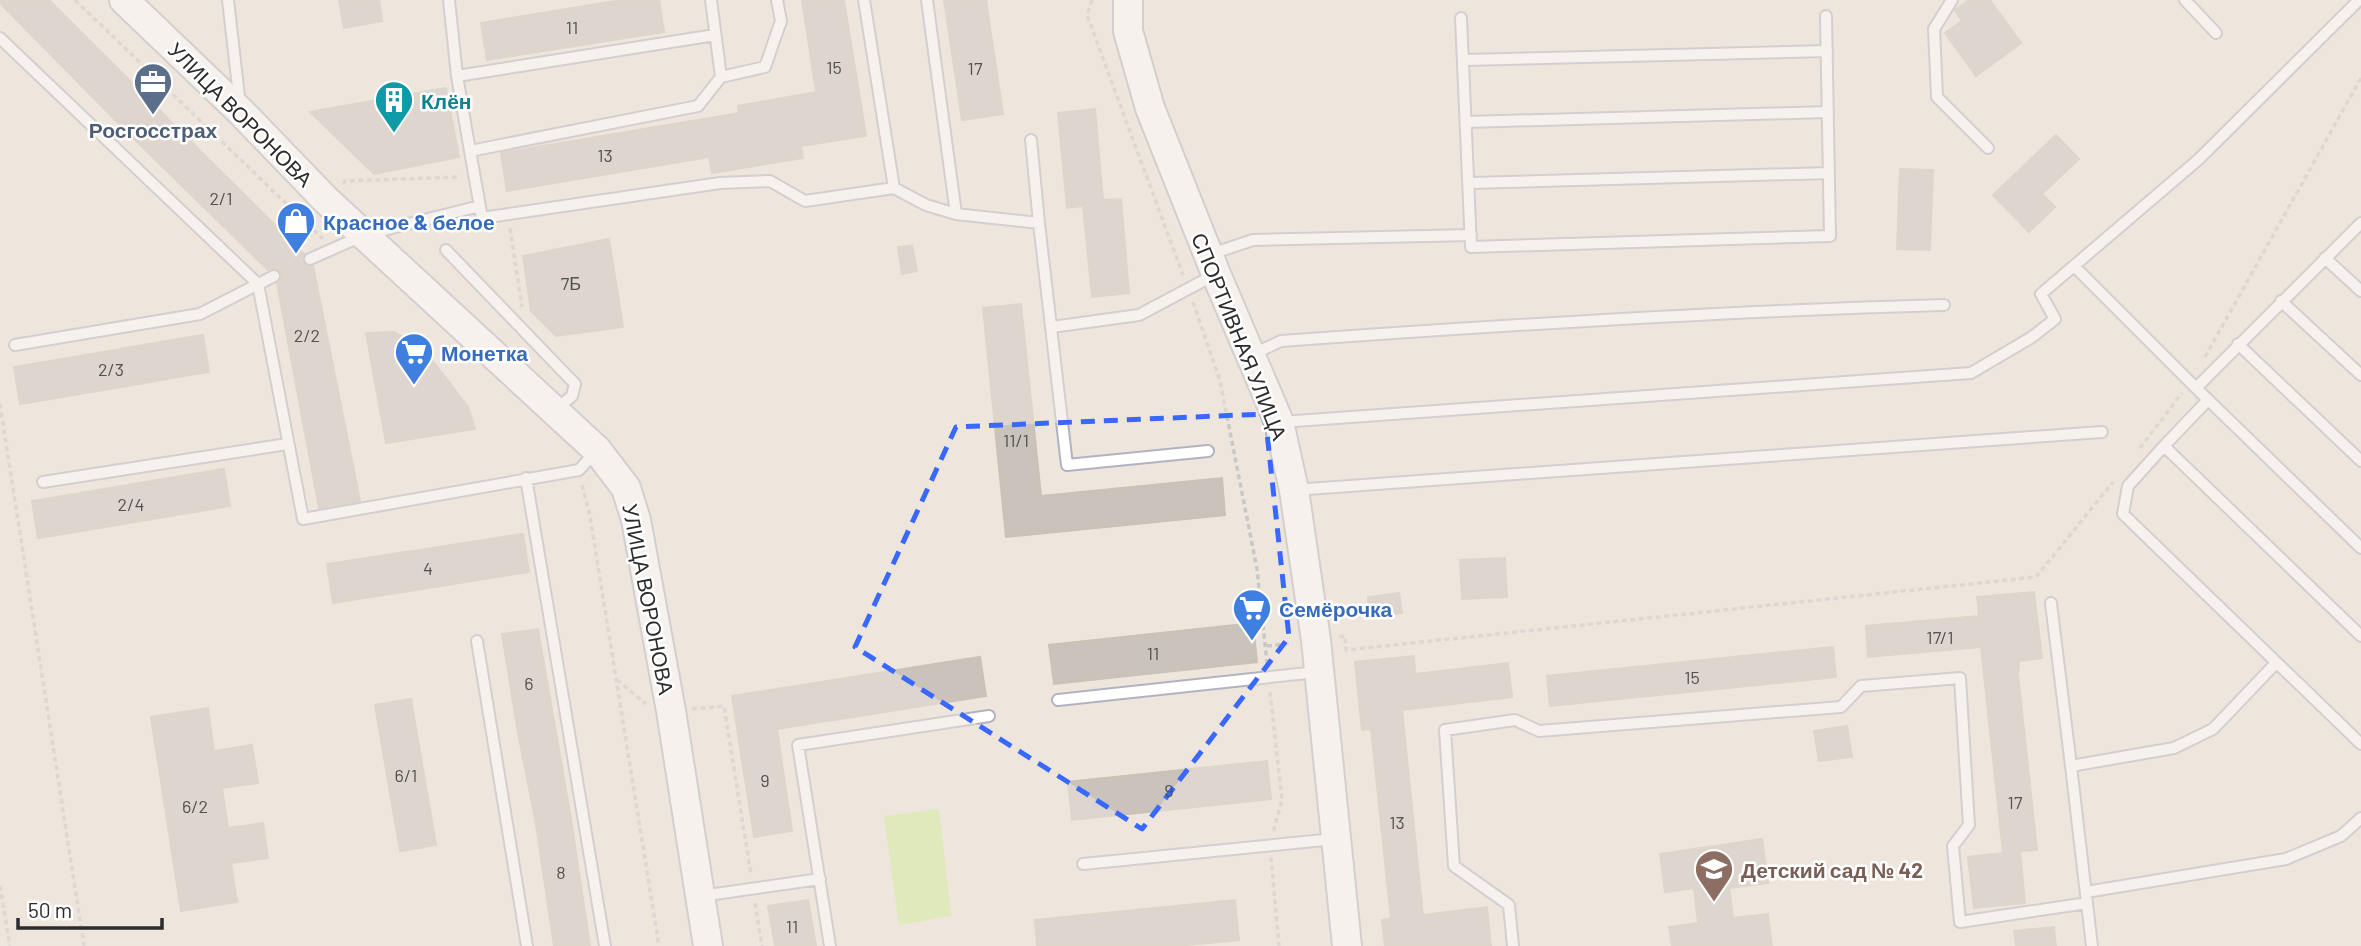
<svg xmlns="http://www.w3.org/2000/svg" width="2361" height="946" font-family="Barlow,sans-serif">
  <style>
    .pitch { fill: #ccee92 }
    .building { fill: #c9c3bc; stroke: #c9c2b6; stroke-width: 2 }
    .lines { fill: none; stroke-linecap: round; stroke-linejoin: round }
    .service-casing { stroke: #b1b4c0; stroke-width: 14 }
    .tertiary-casing { stroke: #b1b4c0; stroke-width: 32 }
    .path { stroke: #c8c8c8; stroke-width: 3.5; stroke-dasharray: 5 3.5; stroke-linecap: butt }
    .service { stroke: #fff; stroke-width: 10 }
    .tertiary { stroke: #fff; stroke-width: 28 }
    .marked { fill: none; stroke: #3968ff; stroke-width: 5; stroke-dasharray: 14 9; stroke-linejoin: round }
    .labels { text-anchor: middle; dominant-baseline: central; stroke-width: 5; stroke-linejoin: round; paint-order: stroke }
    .number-label { font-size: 18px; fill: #52514f }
    .culture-label { font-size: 21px; font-weight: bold; fill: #0d838f; stroke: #fff; text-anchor: start }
    .street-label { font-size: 21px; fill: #2b2b2b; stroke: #fff }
    .service-label { font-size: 21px; font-weight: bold; fill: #4e5e75; stroke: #fff }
    .shop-label { font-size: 21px; font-weight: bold; fill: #366cbe; stroke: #fff; text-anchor: start }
    .education-label { font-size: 21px; font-weight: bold; fill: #785e54; stroke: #fff; text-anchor: start }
  </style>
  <rect width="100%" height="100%" fill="#eee6dd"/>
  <path class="pitch" d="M939 809 951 916 899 925 884 816Z"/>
  <path class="building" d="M0 0H49L304 254 302 259 305 265 313 266 360 501 319 508 277 283 282 277 281 272 275 268 268 270 132 137 0 3Z
    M339 0H379L382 21 344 28Z
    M622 0H659L664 32 487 60 481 23Z
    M802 0H844L866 136 801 146 803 158 712 173 709 157 507 191 501 153 739 113 738 106 816 92Z
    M944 0H986L1003 114 962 120Z
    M1969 0H1990L2021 43 1976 76 1945 33 1962 21 1955 10Z
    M446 88 459 157 374 174 310 112Z
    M1095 109 1103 200 1121 199 1129 293 1092 297 1083 206 1067 208 1058 113Z
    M2056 135 2079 159 2042 194 2055 207 2029 232 1993 195Z
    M1900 169 1933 170 1930 250 1897 249Z
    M609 239 623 327 556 336 531 311 523 256Z
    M912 245 917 271 902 274 898 247Z
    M1021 304 1041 496 1222 478 1225 515 1006 537 983 308Z
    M394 332 419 346 436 365 468 407 475 429 386 443 366 333Z
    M203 335 209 372 20 404 14 367Z
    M224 469 230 506 38 538 32 501Z
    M523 534 529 572 333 603 327 564Z
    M1505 558 1507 597 1462 599 1460 560Z
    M2034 592 2042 658 2019 661 2018 674 2037 850 2020 851 2025 903 1974 908 1968 857 2003 853 1981 647 1868 657 1866 626 1979 616 1977 597Z
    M1399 593 1402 613 1370 618 1368 597Z
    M1253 623 1257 662 1054 684 1049 645Z
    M538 629 571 819 590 946H554L536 824 518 733 502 634Z
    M1833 647 1836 677 1550 706 1547 676Z
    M1414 656 1415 674 1508 663 1512 697 1402 710 1423 915 1487 907 1491 946H1385L1382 920 1391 919 1371 729 1362 730 1355 662Z
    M980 657 986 696 777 729 792 831 754 837 732 696Z
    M411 699 436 845 400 851 375 705Z
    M208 708 214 751 252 745 258 783 222 788 228 828 263 823 268 858 231 863 237 902 181 911 151 717Z
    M1847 726 1852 757 1819 761 1814 731Z
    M1267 761 1271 799 1072 820 1068 782Z
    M1762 839 1768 883 1729 888 1733 918 1768 914 1772 946H1672L1669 927 1698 923 1694 888 1665 892 1660 854Z
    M808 900 816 946H775L768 906Z
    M1235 900 1239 940 1178 946H1037L1035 920Z
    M2054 927 2056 946H2016L2014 931Z"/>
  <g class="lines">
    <g class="service-casing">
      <path id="service" d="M228 0 240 105
        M449 0 457 76 470 151
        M711 0 721 77 698 106 470 151 482 218 720 183 770 181 805 201 894 188
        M864 0 894 188 926 205 956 214 1039 223 1067 465 1208 451
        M927 0 956 214
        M1952 0 1934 29 1937 97 1988 148
        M2185 0 2216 33
        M1461 18 1471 247 1830 236 1826 16
        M0 38 258 284 303 519 579 470 597 450
        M1463 60 1827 51
        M457 76 715 35
        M721 77 765 67 781 21 777 0
        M1466 122 1828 112
        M1031 140 1039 223
        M1469 183 1829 173
        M2361 223 2196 388 2361 548
        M446 250 575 384 572 396 555 410
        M1211 254 1253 240 1471 235
        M2325 258 2361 291
        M310 259 364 235 480 206
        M2074 266 2196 388
        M2281 301 2361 375
        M1052 327 1139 315 1216 274
        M2238 344 2361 461
        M15 345 200 314 274 276
        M1251 355 1281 341C1502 325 1723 311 1944 305
        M2207 401 2164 446 2361 636
        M1281 422 1971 373 2032 337 2055 319 2041 294 2199 159 2359 0
        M2164 446 2128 486 2123 514 2361 744
        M526 478 605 946
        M43 482 287 444
        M1294 490 2102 432
        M2051 603 2071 766
        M477 641 527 946
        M1058 700 1317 672
        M1083 864 1334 839
        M2086 892 2286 859 2341 836 2361 818
        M701 896 820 879
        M830 946 798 745 989 716
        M1513 946 1509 905 1454 866 1445 730 1515 720 1539 731 1841 707 1861 686 1960 678 1969 825 1953 846 1960 922 2087 903
        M2092 946 2071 766 2174 748 2213 729 2276 663"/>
    </g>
    <g class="tertiary-casing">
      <path id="tertiary" d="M124 0 241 112 326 200 597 450 626 488 636 520 671 711 708 946
        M1128 0V31L1150 108 1216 274 1279 422 1294 490 1316 640 1347 946"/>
    </g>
    <path class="path" d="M75 0 323 239
      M1092 0 1087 15 1183 275
      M343 184 345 181 460 177
      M510 228 522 307
      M1193 302 1220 381 1257 569 1267 663
      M2205 357 2361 78
      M0 404 84 946
      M2140 448 2182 393
      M582 485 590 516 659 946
      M1339 637 1345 636 1346 650 2036 577 2113 482
      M1267 646 1293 643
      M617 680 646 704
      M1270 692 1282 800 1273 833
      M692 709 724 706 751 875
      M1271 857 1279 946
      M0 886 10 946
      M755 903 762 946"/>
    <use href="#service" class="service"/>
    <use href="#tertiary" class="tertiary"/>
  </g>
  <path d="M0 0H2361V946H0ZM1265 414 1289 637 1142 829 855 647 956 427Z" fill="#eee6dd" fill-opacity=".55" fill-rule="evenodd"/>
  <path class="marked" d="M1265 414 1289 637 1142 829 855 647 956 427Z"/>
  <defs>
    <g id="office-pin" transform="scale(2.0125)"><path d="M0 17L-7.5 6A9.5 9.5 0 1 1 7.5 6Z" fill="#5c6f8a" stroke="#fff"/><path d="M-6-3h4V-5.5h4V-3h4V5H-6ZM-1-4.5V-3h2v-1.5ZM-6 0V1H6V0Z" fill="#fff"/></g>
    <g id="building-pin" transform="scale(2.0125)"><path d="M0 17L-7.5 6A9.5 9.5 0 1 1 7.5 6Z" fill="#0f9aa8" stroke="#fff"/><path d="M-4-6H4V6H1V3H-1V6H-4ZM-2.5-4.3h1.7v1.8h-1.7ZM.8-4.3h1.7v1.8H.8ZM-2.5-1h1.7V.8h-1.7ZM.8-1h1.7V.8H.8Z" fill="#fff"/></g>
    <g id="shop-pin" transform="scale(2.0125)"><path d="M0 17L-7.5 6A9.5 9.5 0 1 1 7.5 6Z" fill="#3f7fe0" stroke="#fff"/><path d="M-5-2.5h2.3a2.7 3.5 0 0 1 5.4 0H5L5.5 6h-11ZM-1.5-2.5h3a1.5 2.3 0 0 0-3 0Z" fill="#fff"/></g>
    <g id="supermarket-pin" transform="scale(2.0125)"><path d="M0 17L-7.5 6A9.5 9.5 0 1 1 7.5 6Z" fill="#3f7fe0" stroke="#fff"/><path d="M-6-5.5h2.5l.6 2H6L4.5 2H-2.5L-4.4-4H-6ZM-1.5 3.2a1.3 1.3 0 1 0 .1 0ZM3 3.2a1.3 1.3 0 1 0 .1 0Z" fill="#fff"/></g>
    <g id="school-pin" transform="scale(2.0125)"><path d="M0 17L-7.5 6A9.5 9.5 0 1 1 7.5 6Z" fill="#8d6e63" stroke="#fff"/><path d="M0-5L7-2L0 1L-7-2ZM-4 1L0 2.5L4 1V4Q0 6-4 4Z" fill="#fff"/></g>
  </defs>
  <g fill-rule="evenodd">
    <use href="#office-pin" x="153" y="82"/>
    <use href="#building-pin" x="394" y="100"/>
    <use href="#shop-pin" x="296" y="221"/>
    <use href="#supermarket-pin" x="414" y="352"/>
    <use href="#supermarket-pin" x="1252" y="608"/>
    <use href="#school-pin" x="1714" y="869"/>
  </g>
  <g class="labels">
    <g class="number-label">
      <text x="572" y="27">11</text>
      <text x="834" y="67">15</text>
      <text x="975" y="68">17</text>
      <text x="605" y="155">13</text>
      <text x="221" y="198">2/1</text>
      <text x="571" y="283">7Б</text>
      <text x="307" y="335">2/2</text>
      <text x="111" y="369">2/3</text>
      <text x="1016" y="440">11/1</text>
      <text x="131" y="504">2/4</text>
      <text x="428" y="568">4</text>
      <text x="1940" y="637">17/1</text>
      <text x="1153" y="653">11</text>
      <text x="1692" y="677">15</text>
      <text x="529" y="683">6</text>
      <text x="406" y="775">6/1</text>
      <text x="765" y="780">9</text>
      <text x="1169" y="790">9</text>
      <text x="2015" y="802">17</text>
      <text x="195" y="806">6/2</text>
      <text x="1397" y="822">13</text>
      <text x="561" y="872">8</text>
      <text x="792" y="926">11</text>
    </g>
    <g class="culture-label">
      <text x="421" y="100">Клён</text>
    </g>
    <g class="street-label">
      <text transform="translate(241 114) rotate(45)">УЛИЦА ВОРОНОВА</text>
      <text transform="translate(1240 336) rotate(68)">СПОРТИВНАЯ УЛИЦА</text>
      <text transform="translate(649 599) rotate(79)">УЛИЦА ВОРОНОВА</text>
    </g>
    <g class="service-label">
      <text x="153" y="129">Росгосстрах</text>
    </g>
    <g class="shop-label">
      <text x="323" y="221">Красное &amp; белое</text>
      <text x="441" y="352">Монетка</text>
      <text x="1279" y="608">Семёрочка</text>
    </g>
    <g class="education-label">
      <text x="1741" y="869">Детский сад № 42</text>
    </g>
  </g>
  <path d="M18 918v10h144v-10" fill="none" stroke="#2b2b2b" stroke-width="3.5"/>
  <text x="28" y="918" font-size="21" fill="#2b2b2b" stroke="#ffffff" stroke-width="5" paint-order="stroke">50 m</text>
</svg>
